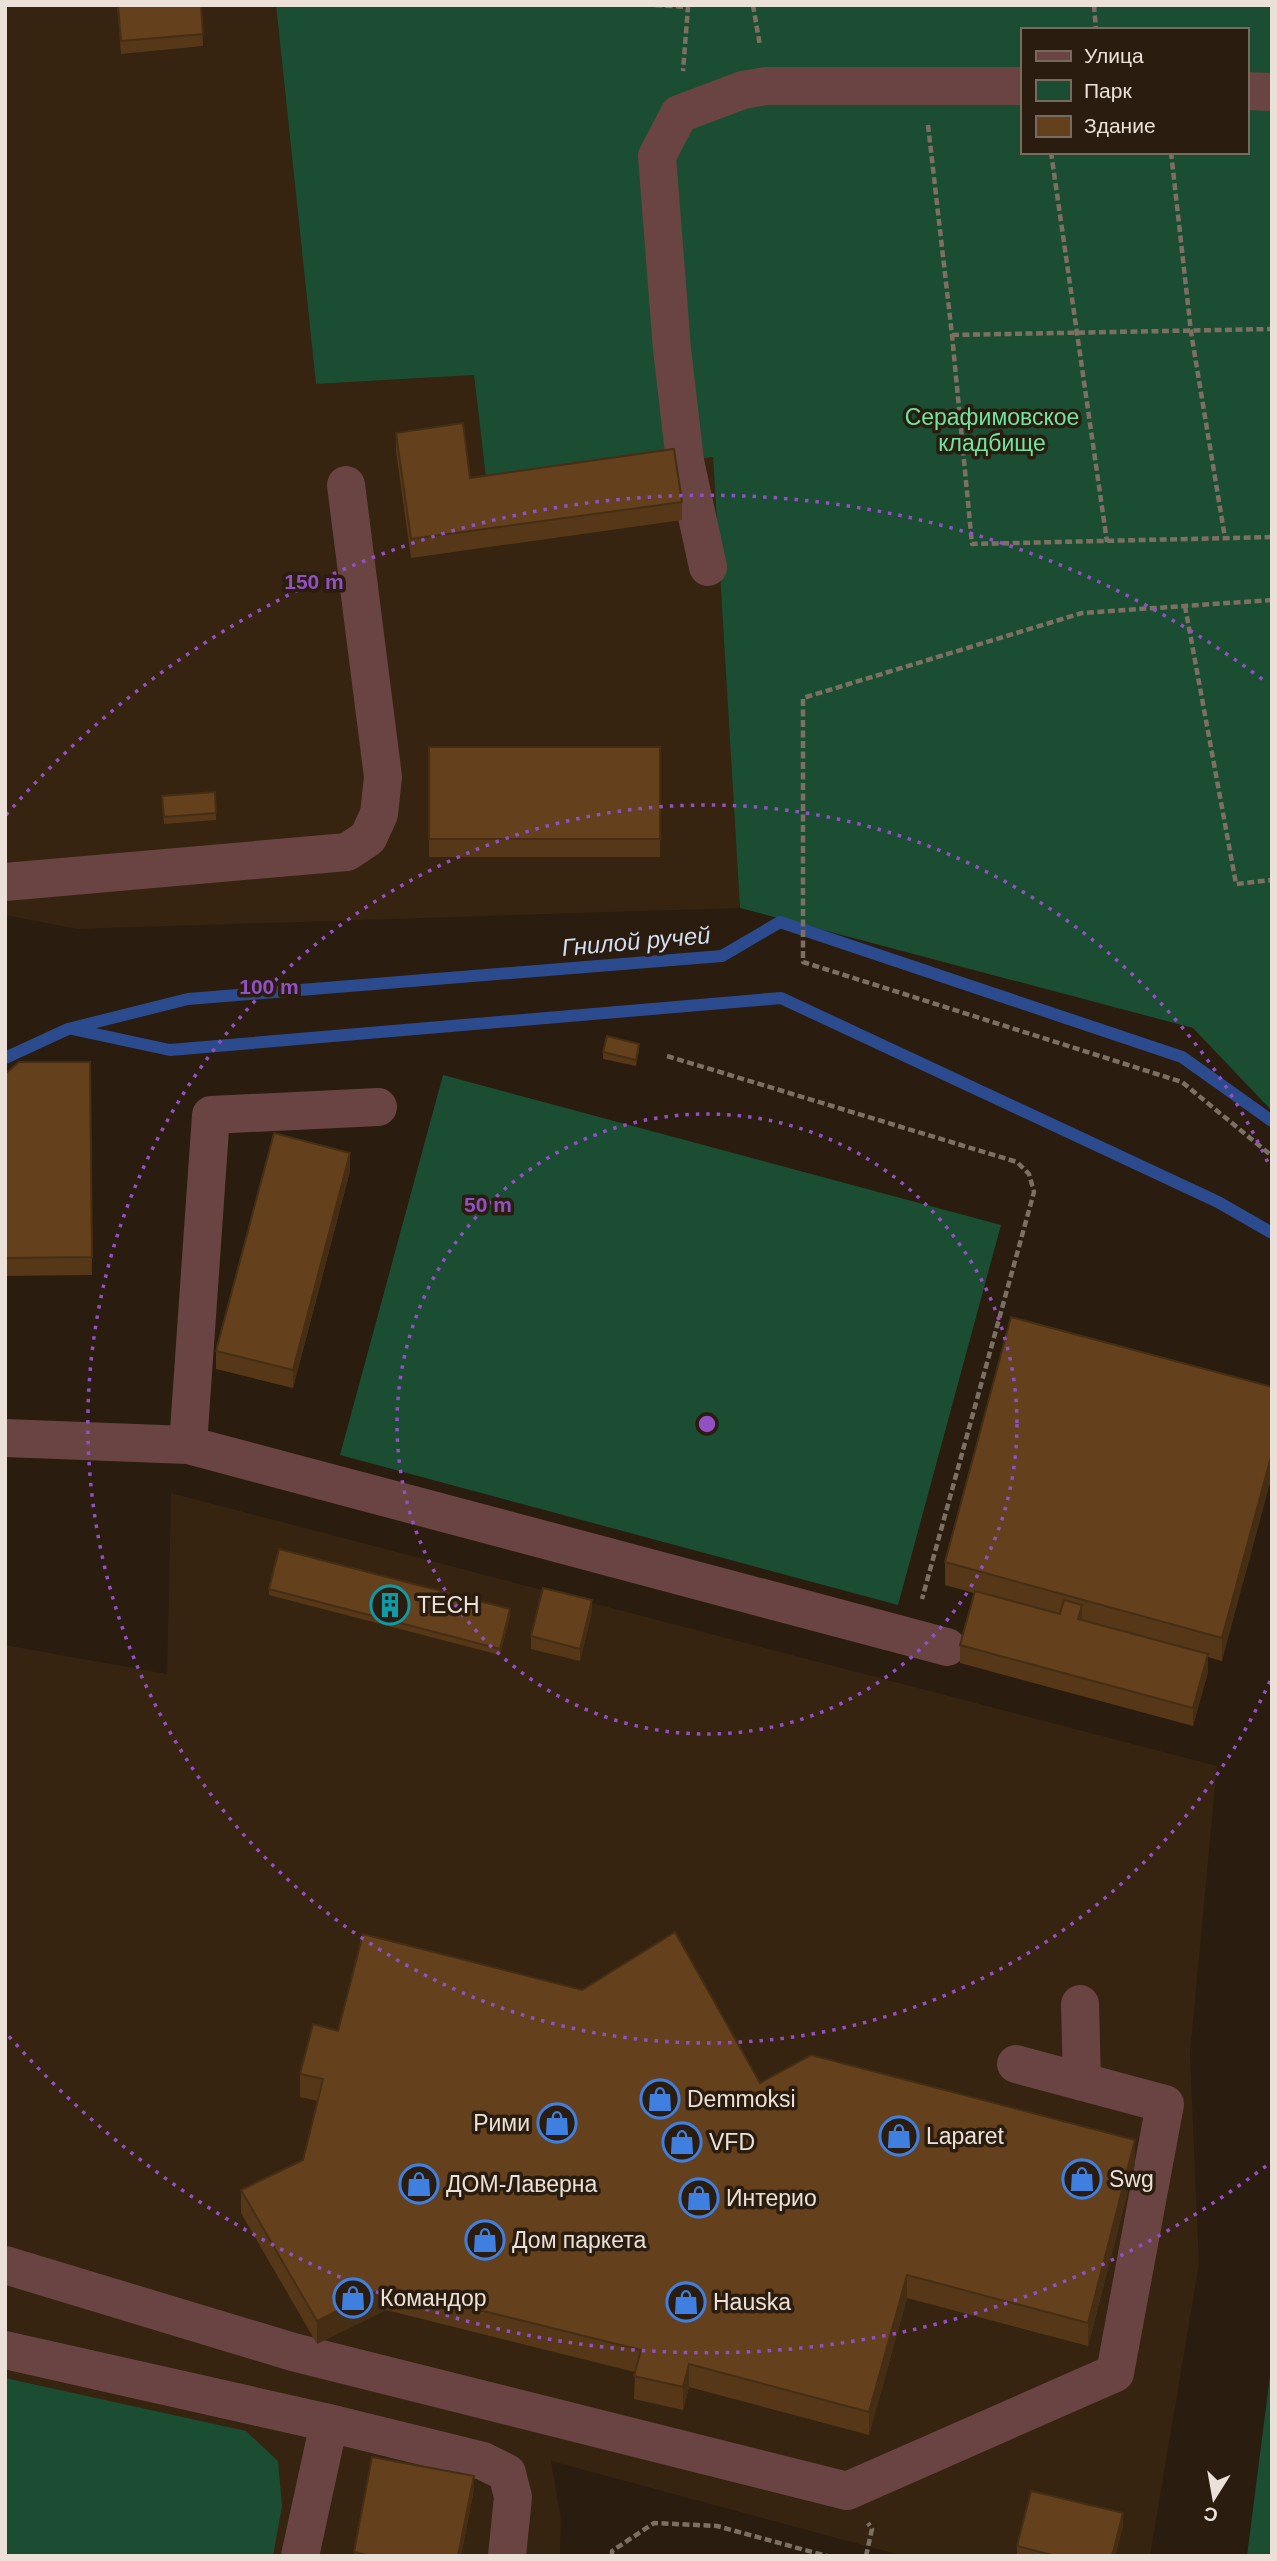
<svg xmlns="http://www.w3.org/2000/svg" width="1277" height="2561" font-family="Helvetica,sans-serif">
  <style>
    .built { fill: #362310 }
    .green { fill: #1b4d32; fill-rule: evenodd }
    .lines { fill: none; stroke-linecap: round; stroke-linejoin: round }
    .stream { stroke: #2b4b8e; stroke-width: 12 }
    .path { stroke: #7c7064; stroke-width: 4.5; stroke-dasharray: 7 3.5; stroke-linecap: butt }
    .minor { stroke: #6a4442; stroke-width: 38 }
    .wall { fill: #563818 }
    .shaded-wall { fill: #462e14 }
    .building { fill: #64411c; stroke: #462e14; stroke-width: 2 }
    .ring { fill: none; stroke: #9150c4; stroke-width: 3.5; stroke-dasharray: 3.5 7 }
    .labels { text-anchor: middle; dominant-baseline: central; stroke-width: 7; stroke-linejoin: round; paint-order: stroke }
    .park-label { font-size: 23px; fill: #6ce6a2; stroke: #2a1c0e }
    .poi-label { font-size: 23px; fill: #ebe1d8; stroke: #2a1c0e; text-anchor: start }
    .water-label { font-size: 24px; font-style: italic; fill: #d2ddf1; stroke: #2a1c0e }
    .centre { fill: #9150c4; stroke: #2a1c0e; stroke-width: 3.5 }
    .ring-label { font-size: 21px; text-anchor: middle; font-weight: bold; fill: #9150c4; stroke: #2a1c0e; stroke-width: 7; stroke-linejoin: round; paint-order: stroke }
  </style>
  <rect width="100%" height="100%" fill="#2a1c0e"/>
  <path class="built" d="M5 5H276L316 384 474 375 487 487 713 457 740 908 77 929 5 915Z
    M171 1493 1217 1766 1190 2054 1199 2264 1150 2556H903L551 2461 561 2519 560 2556H5V1645L167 1674Z"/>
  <path class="green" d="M276 5H1272V1111L1193 1028 740 908 713 457 487 487 474 375 316 384ZM1023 30H1247V152H1023Z
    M443 1075 1001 1225 898 1605 340 1455Z
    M1272 2360V2556H1247Z
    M5 2378 246 2431 278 2461 282 2506 273 2556H5Z"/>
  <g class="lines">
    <path class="stream" d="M72 1029 170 1050 781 998 1218 1202 1272 1233
      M5 1058 68 1029 188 999 722 956 780 922 1182 1057 1272 1121"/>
    <path class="path" d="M655 5 688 7 683 71
      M753 5 760 46
      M1094 5 1096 30
      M928 125 952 335 972 544 1272 537
      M1051 152 1107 542
      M1171 152 1191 332 1225 538
      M952 335 1272 329
      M1272 600 1082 613 803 698V962L1182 1082 1272 1156
      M1185 606 1236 884 1272 880
      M667 1056 1017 1162 1029 1174 1034 1192 922 1599
      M612 2556V2551L654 2523 717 2526 827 2556
      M866 2556 872 2529 868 2523"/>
    <path class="minor" d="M1247 91 1272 92
      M708 567 685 461 672 349 657 156 679 114 743 90 766 86H1023
      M5 882 347 852 368 838 379 814 383 777 346 485
      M5 1438 188 1445 947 1647
      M188 1445 211 1115 378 1107
      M1080 2004 1082 2082
      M5 2265 293 2352 847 2491 1115 2373 1165 2104 1016 2064
      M5 2350 329 2423 483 2461 507 2473 513 2497 507 2556
      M300 2556 329 2423"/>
  </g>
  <path class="wall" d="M117 5H201L203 46 121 54Z
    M396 433 470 478 682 502V520L411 558 396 451Z
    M429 747H660V857H429Z
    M162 796 216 813V820L164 824Z
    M639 1050 636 1066 603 1059V1052Z
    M90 1062 92 1275 5 1276V1074Z
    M350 1171 293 1388 216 1369V1351Z
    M1272 1387 1222 1661 1208 1657V1672L1193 1726 960 1663V1645L974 1593 945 1585V1562Z
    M269 1589 510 1616 500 1655 269 1595Z
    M592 1612 580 1661 531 1649V1636Z
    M338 2031 760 2083 1135 2164 1088 2346 907 2298 869 2435 689 2387 683 2410 634 2399 635 2372 386 2310 317 2344 241 2213V2190L303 2160 318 2101 300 2097V2074Z
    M474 2489 461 2556H354V2552Z
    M1123 2526 1115 2556H1017V2546Z"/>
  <path class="shaded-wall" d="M639 1044V1050L636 1066V1060Z
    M350 1153V1171L293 1388V1370Z
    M1272 1453V1476L1222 1661V1638Z
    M592 1600V1612L580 1661V1649Z
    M1082 1605V1623L1078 1619Z
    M510 1609V1616L500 1655V1649Z
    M1208 1654V1672L1193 1726V1708Z
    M1135 2140V2164L1088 2346V2323Z
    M907 2275V2298L869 2435V2412Z
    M386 2287V2310L317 2344V2321Z
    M689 2364V2387L683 2410V2387Z
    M474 2476V2489L461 2556H458Z
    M1123 2513V2526L1115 2556H1112Z"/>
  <path class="building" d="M118 5H201L203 34 121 41Z
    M463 423 470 478 674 449 682 502 411 539 396 433Z
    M429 747H660V839H429Z
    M215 792 216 813 164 817 162 796Z
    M607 1036 639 1044 636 1060 603 1052Z
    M19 1062H90L92 1257 5 1258V1074Z
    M274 1133 350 1153 293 1370 216 1351Z
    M1011 1317 1272 1387V1453L1222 1638 945 1562Z
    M279 1549 510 1609 500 1649 269 1589Z
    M543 1588 592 1600 580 1649 531 1636Z
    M975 1591 1060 1614 1064 1600 1082 1605 1078 1619 1208 1654 1193 1708 960 1645Z
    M675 1932 760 2083 811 2055 1135 2140 1088 2323 907 2275 869 2412 689 2364 683 2387 634 2376 641 2350 386 2287 317 2321 241 2190 303 2160 323 2079 300 2074 313 2024 338 2031 363 1934 582 1990Z
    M372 2457 474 2476 458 2556H372L354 2552Z
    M1031 2491 1123 2513 1112 2556H1056L1017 2546Z"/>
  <g class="ring">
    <circle cx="707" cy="1424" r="310"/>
    <path d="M1270 1681A619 619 0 1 1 1270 1167"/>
    <path d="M1266 2166A929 929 0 0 1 6 2033M6 815A929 929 0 0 1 1266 682"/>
  </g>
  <defs>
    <g id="building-ring" transform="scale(2.0125)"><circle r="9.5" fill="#2a1c0e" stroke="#0f9aa8" stroke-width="1.5"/><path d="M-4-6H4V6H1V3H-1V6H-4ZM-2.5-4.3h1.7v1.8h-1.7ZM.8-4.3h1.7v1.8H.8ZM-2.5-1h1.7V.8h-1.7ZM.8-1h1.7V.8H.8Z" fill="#0f9aa8"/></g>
    <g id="shop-ring" transform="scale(2.0125)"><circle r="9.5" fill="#2a1c0e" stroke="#3f7fe0" stroke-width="1.5"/><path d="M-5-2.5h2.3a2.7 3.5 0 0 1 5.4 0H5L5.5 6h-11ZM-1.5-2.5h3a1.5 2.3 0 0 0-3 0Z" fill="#3f7fe0"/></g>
  </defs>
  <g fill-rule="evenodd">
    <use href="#building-ring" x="390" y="1605"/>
    <use href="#shop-ring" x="660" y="2099"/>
    <use href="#shop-ring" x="557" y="2123"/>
    <use href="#shop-ring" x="899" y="2136"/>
    <use href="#shop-ring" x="682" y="2142"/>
    <use href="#shop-ring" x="1082" y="2179"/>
    <use href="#shop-ring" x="419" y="2184"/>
    <use href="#shop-ring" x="699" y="2198"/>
    <use href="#shop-ring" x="485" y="2240"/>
    <use href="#shop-ring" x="353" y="2298"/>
    <use href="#shop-ring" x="686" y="2302"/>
  </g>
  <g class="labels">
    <g class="park-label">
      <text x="992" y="417">Серафимовское<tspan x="992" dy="26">кладбище</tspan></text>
    </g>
    <g class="poi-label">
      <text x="417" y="1605">TECH</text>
      <text x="687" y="2099">Demmoksi</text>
      <text x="530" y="2123" text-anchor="end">Рими</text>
      <text x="926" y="2136">Laparet</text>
      <text x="709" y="2142">VFD</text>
      <text x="1109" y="2179">Swg</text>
      <text x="446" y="2184">ДОМ-Лаверна</text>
      <text x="726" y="2198">Интерио</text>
      <text x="512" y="2240">Дом паркета</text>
      <text x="380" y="2298">Командор</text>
      <text x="713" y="2302">Hauska</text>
    </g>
    <g class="water-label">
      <text transform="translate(636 941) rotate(-5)">Гнилой ручей</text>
    </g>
  </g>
  <circle cx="707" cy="1424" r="10" class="centre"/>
  <g class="ring-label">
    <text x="314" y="589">150 m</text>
    <text x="269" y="994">100 m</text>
    <text x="488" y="1212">50 m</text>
  </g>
  <rect width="1277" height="2561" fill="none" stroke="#ebe1d8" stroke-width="14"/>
  <rect x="1021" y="28" width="228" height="126" fill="#2a1c0e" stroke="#776b5f" stroke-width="2"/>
  <rect x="1036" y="51" width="35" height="10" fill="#6a4442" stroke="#776b5f" stroke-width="2"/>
  <text x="1084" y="63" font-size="21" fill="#ebe1d8">Улица</text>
  <rect x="1036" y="80" width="35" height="21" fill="#1b4d32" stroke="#776b5f" stroke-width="2"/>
  <text x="1084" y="98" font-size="21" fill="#ebe1d8">Парк</text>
  <rect x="1036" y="116" width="35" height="21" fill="#64411c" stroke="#776b5f" stroke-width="2"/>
  <text x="1084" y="133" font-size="21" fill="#ebe1d8">Здание</text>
  <g transform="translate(1214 2498) rotate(191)" stroke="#2a1c0e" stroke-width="5" paint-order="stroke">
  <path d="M0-5L12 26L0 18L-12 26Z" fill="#ebe1d8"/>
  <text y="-10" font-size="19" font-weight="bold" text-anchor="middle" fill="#ebe1d8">С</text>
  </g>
</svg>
